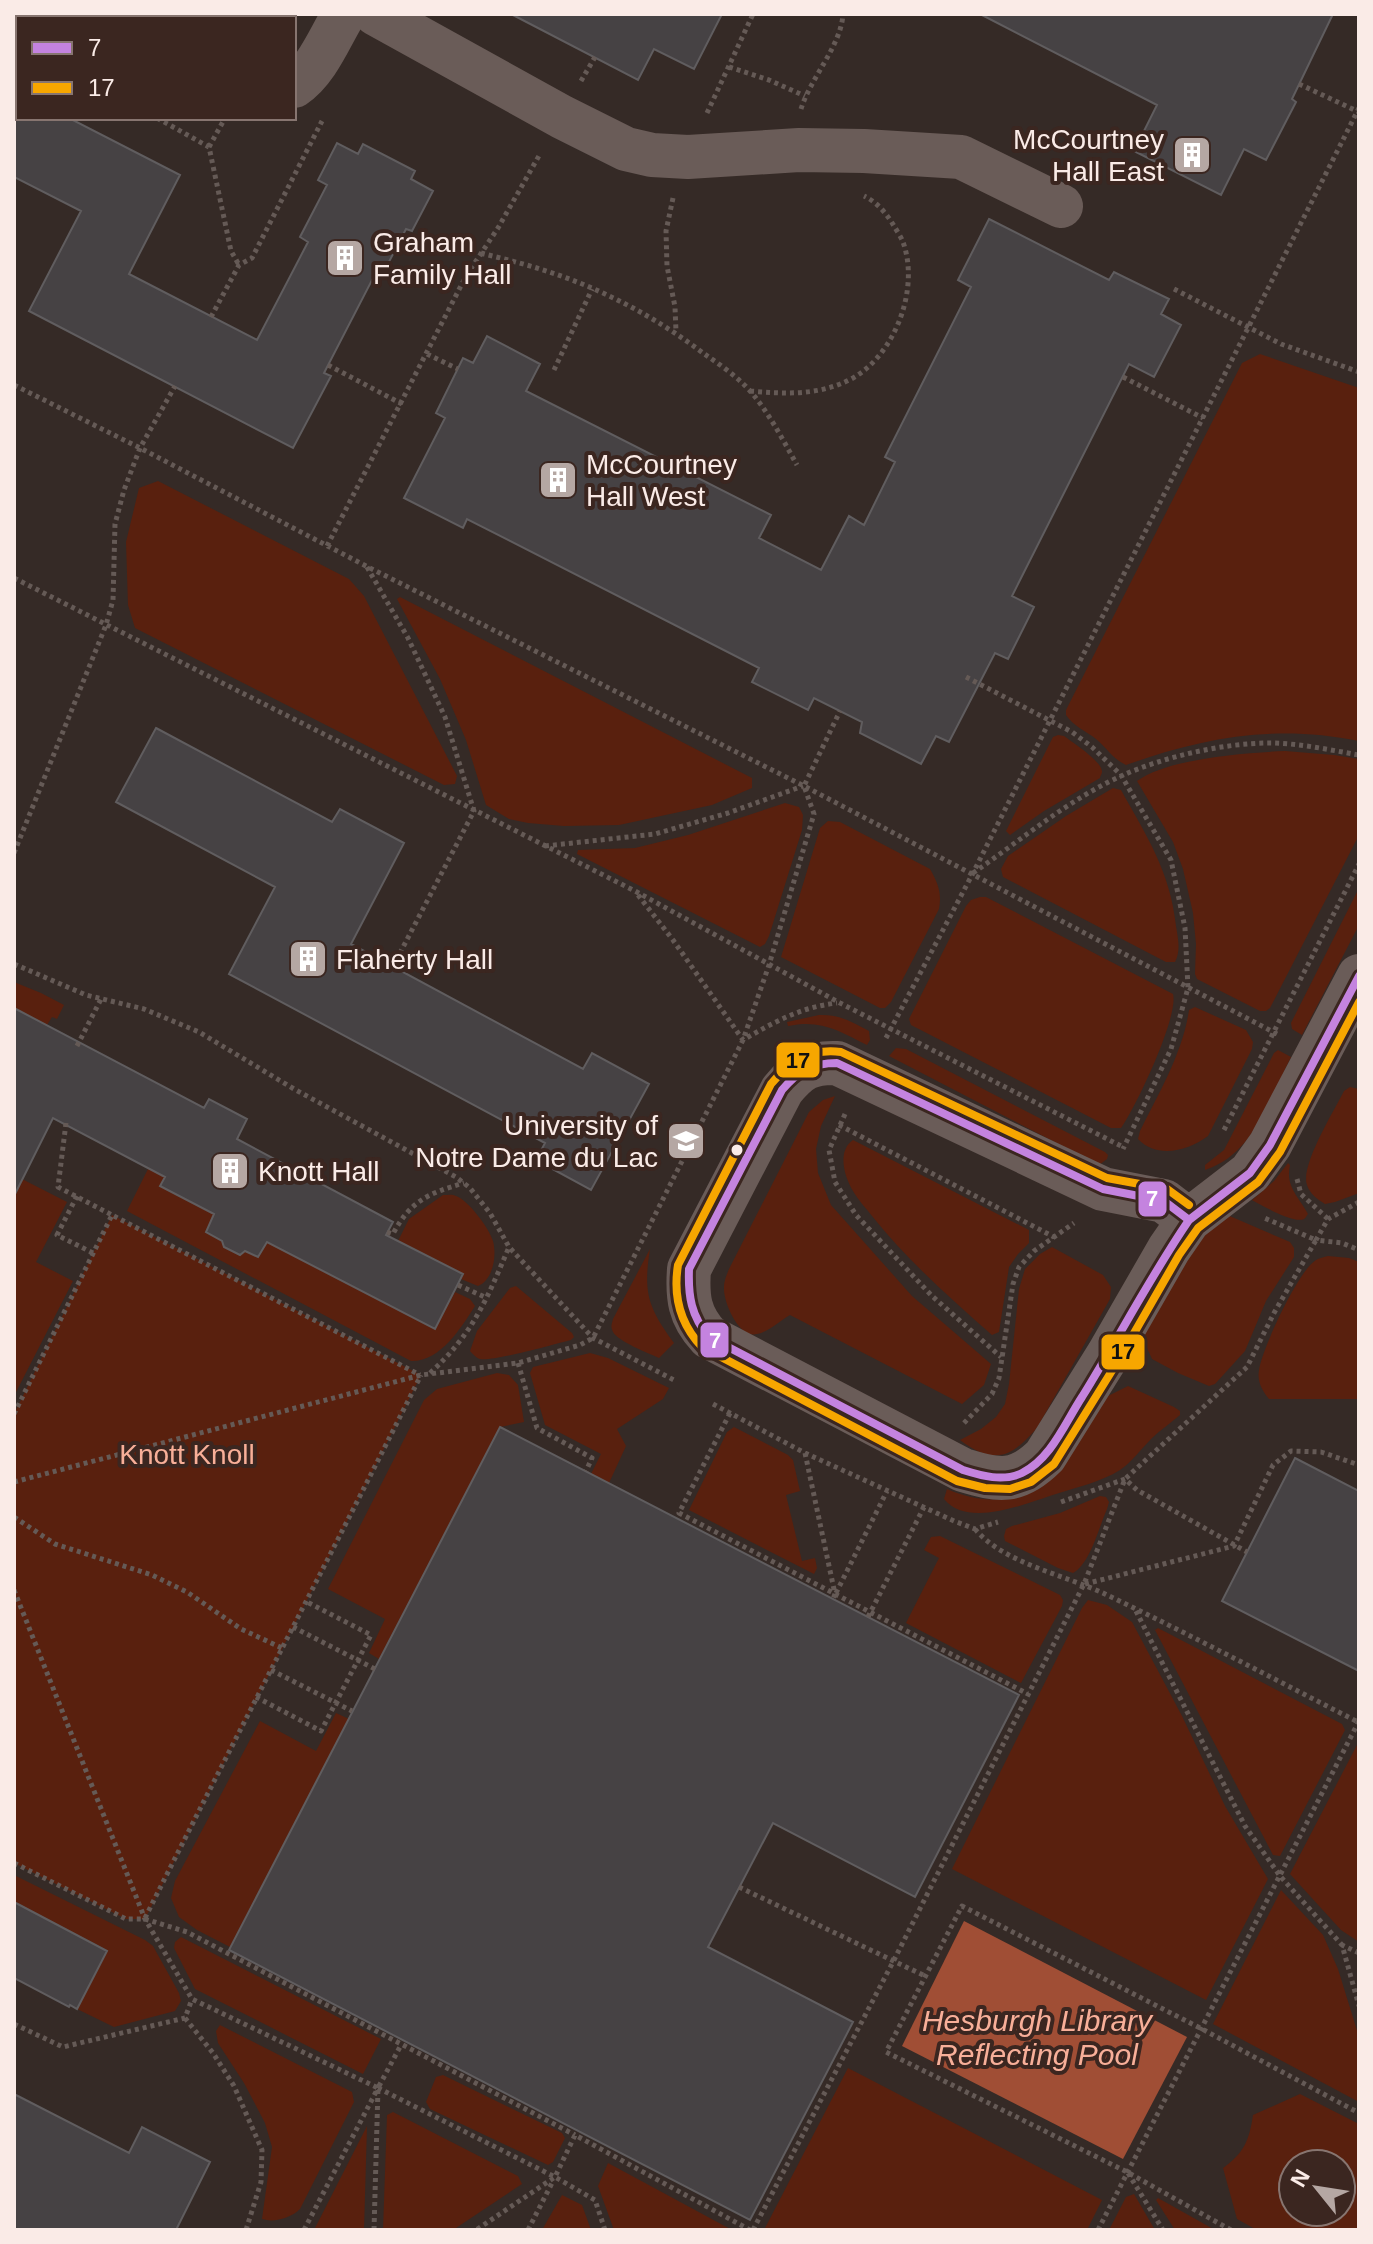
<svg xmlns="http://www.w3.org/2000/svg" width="1373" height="2244" font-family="Helvetica,sans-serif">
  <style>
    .green { fill: #59200e; fill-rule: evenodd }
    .water { fill: #a04e35 }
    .building { fill: #464244; stroke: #605d5f; stroke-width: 2 }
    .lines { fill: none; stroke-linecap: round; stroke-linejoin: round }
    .path { stroke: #655a56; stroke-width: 5; stroke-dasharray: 4 4; stroke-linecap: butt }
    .minor { stroke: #6a5c58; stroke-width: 44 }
    .bus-1-casing { stroke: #3b2620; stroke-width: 14 }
    .bus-2-casing { stroke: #3b2620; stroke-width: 14 }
    .bus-1 { stroke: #c483df; stroke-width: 8 }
    .bus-2 { stroke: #f7a600; stroke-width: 8 }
    .bus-dot { fill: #faebe7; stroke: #3b2620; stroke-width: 3 }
    .labels { text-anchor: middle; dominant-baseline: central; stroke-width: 8; stroke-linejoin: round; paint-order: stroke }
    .poi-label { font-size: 28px; fill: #faebe7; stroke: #3b2620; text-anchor: start }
    .park-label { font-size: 28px; fill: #f8af98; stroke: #3b2620 }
    .water-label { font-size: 30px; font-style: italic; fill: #f8af99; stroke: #3b2620 }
    .line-badge { stroke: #3b2620; stroke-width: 3 }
    .badge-label { font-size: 22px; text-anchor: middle; font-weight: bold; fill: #fff }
    .pale-badge-label { font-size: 22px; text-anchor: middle; font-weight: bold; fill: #111 }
  </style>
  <rect width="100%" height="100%" fill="#352a26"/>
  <path class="green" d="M1260 354 1359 388V741C1277 724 1203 737 1126 765 1113 759 1107 748 1096 739 1086 731 1073 726 1066 715V710L1242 363Z
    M158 481 349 579 364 596 457 776 455 784 444 785 135 628 128 605 126 542 139 488Z
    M400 597 752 778V788L712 805 619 825 564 826 528 823 509 819 486 805 466 740 440 679 397 599Z
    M1058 735 1064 736C1072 742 1103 762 1102 772 1102 774 1100 776 1100 778L1044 811 1010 835 1006 831 1053 737Z
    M1285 751 1334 755 1359 759V835L1270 1008 1266 1011H1260L1197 979 1195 974 1196 944 1193 913 1183 869 1173 842 1137 781C1169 758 1245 753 1285 751Z
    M1113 788 1121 790C1147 837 1170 871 1176 926 1178 939 1181 950 1175 962H1166L1003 877 1001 869 1008 856 1066 816Z
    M785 803 799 807 803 815 802 830 769 936 765 944 760 947 577 854 578 850 635 848 688 835Z
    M828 821 840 822 930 869C938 883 942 893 939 909L891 1002 885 1008H880L781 957 820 828Z
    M1359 888V925L1302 1035 1292 1029 1291 1023Z
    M980 897H986L1173 994C1179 1016 1136 1107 1121 1128H1111L911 1025 909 1019 911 1015 966 906 971 900Z
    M14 982 41 993 64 1005 57 1019 52 1017 47 1025 19 1011 14 1019Z
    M1195 1007 1246 1030 1253 1042 1252 1049 1208 1136C1188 1151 1157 1159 1138 1139L1140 1131C1159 1093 1183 1052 1189 1010Z
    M819 1015C839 1014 852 1022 869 1031L870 1040 867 1045C839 1031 821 1019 788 1026L787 1022Z
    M896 1048 906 1049 1105 1152 1108 1155 1107 1159 1099 1165 889 1056Z
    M1278 1050 1291 1057C1270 1099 1253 1155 1205 1170V1165L1224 1150 1274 1053Z
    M1350 1087 1359 1089V1193L1335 1202 1325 1204C1317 1199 1310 1194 1307 1185 1300 1166 1334 1111 1344 1091Z
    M835 1096 821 1126 816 1149 818 1173 831 1205 912 1296 991 1364 984 1385 962 1404 790 1315C780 1321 768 1332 757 1334 739 1339 723 1302 724 1287 724 1281 727 1274 729 1269L809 1112 823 1100Z
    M853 1140 1029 1230V1243L1018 1254 1009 1267 999 1332 992 1335C950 1298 907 1260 872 1216 866 1208 858 1200 853 1191 844 1176 837 1151 853 1140Z
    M1288 1163 1290 1165C1285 1187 1299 1197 1308 1214 1306 1216 1306 1218 1304 1219 1294 1224 1261 1205 1252 1200L1274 1181Z
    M150 1165 167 1173 161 1186 214 1214 206 1232 222 1241 224 1247 240 1255 245 1251 258 1257 267 1242 435 1329 455 1292 470 1299 475 1306C461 1328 440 1362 411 1361L127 1211Z
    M22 1179 67 1202 36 1262 73 1281 14 1396V1196Z
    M443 1195C447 1195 453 1194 456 1196 468 1200 489 1228 493 1241 497 1256 493 1280 478 1286L461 1279 463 1274 398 1241 409 1219Z
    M1225 1214 1290 1242 1294 1248V1257L1266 1301 1245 1351 1215 1384 1209 1386 1178 1373 1152 1359 1142 1337 1193 1242Z
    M112 1215 421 1375C330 1557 236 1737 145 1919H126L14 1863V1414Z
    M1052 1247 1103 1275 1111 1287 1110 1299 1037 1428C1012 1457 994 1466 960 1440L981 1429 996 1417 1005 1404 1009 1384 1019 1289 1025 1269 1040 1254Z
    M650 1249C643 1293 648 1307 674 1343L659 1358C648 1353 619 1342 613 1332 610 1326 612 1324 613 1319Z
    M1328 1256 1349 1258 1359 1262V1399H1269C1262 1390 1257 1382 1259 1370 1262 1349 1298 1271 1316 1260 1319 1258 1324 1257 1328 1256Z
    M516 1286 572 1333 574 1337 571 1340C555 1344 492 1362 480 1359 476 1358 473 1354 470 1351L477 1331 510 1288Z
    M590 1353 608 1358 669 1388 663 1399 617 1429 626 1446 609 1483 591 1474 601 1454 545 1425 530 1373 533 1367Z
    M497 1373 509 1375 518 1385 524 1422 500 1427 379 1659 369 1653 385 1619 328 1589 424 1400 437 1389Z
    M1128 1386 1174 1407 1180 1411V1415C1171 1423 1160 1430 1151 1439 1141 1449 1132 1462 1120 1470 1101 1482 1077 1487 1056 1494 1027 1503 968 1529 944 1499L947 1489C970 1499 991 1502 1015 1497L1106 1397Z
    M734 1427 788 1455 793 1460 800 1491 786 1495 802 1561 815 1558 817 1568 814 1574 689 1510 727 1432Z
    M1100 1496 1106 1497 1109 1502 1107 1509C1099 1527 1090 1564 1073 1573L1058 1568 1005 1541 1004 1536 1006 1529 1012 1526 1060 1513Z
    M940 1536 1060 1595 1063 1600 1062 1606 1021 1683 906 1623 939 1558 924 1550 931 1537Z
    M1088 1600 1107 1605 1132 1622 1182 1716 1225 1806 1268 1879 1206 2000 952 1869 1082 1608Z
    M1158 1628 1342 1724 1345 1730 1280 1856 1273 1855 1155 1630Z
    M336 1713 349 1719 230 1947 197 1930 179 1917 171 1898 175 1881 260 1721 316 1751Z
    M1358 1743H1359V1942L1341 1930 1290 1874Z
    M14 1875 145 1940 153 1946 179 1993 181 2001 175 2011 114 2027 77 2009 107 1950 86 1939 83 1944 14 1902Z
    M1281 1890 1323 1935 1338 1969 1359 2037V2102L1213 2024Z
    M181 1937 381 2039 363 2074 195 1989 174 1948 175 1942Z
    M220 2025 352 2092 354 2102 300 2209C291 2218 274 2223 262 2219L272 2147 265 2123 244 2083 218 2043 216 2031Z
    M848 2068 1102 2200 1087 2230H764Z
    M443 2075 562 2133 565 2138 553 2162 548 2165 430 2109 426 2102 436 2077Z
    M1300 2094 1359 2124V2230H1257L1237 2219 1223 2168C1244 2153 1249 2141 1253 2115ZM1293 2164H1341V2212H1293Z
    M393 2112 518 2176 522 2184 453 2230H383L387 2115Z
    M367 2126 364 2230H314Z
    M608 2163 732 2230H614L598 2186Z
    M1134 2194 1155 2230H1109L1126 2197Z
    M562 2195 582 2205 591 2230H542Z
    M1158 2198 1215 2230H1175L1156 2200Z"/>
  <path class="water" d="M964 1921 1187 2037 1123 2159 902 2046Z"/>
  <path class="building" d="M511 14H722L694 69 654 49 638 80Z
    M980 14H1333L1292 99 1296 102 1266 160 1244 149 1221 195 1134 151 1157 105Z
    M14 118H69L180 175 129 274 257 340 308 242 300 237 327 185 318 180 337 143 358 154 363 144 415 171 411 179 433 191 412 231 406 229 378 283 372 280 324 373 331 376 293 448 29 311 81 211 14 177Z
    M989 219 1109 280 1114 272 1169 299 1161 314 1181 325 1154 377 1129 364 1012 596 1034 607 1008 659 995 653 949 742 936 736 921 764 860 733 862 722 814 698 808 710 752 682 759 668 467 519 463 528 404 498 445 418 436 413 463 358 473 363 487 336 540 364 526 391 771 515 759 538 821 570 849 516 864 525 895 462 885 457 971 287 958 280Z
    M156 728 332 822 340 809 404 843 351 944 583 1069 592 1053 649 1084 591 1190 536 1160 545 1143 229 974 275 887 116 802Z
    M14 1008 204 1108 209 1099 247 1119 237 1139 393 1222 386 1235 463 1274 435 1329 267 1242 258 1257 245 1251 240 1255 224 1247 222 1241 206 1232 214 1214 160 1186 165 1177 53 1118 14 1196Z
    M500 1427 1019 1695 915 1897 773 1823 708 1947 853 2022 750 2220 229 1950Z
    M1295 1458 1359 1491V1671L1222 1601Z
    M14 1902 107 1951 77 2009 70 2005 69 2007 14 1978Z
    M14 2094 129 2153 142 2127 210 2162 176 2230H14Z"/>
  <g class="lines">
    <path class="path" d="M281 18 284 14
      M14 37 18 39
      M729 67 769 80 805 96
      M581 81 595 57
      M1299 84 1359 112
      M801 109C811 77 841 46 843 14
      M707 113 753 14
      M157 118 209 147 231 251 239 265
      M209 147 225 118
      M673 198 666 231 667 266 675 307 676 332
      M481 253C500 258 521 263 540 269 599 287 654 316 703 353 719 364 738 377 751 392 769 413 783 440 797 465
      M1174 289 1281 344 1359 372
      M211 317 239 265 252 258 322 121
      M427 354 458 369
      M328 365 402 404
      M554 370 592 289
      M1123 377 1203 418
      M14 385 140 448 366 566 804 786 1279 1035
      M750 391C786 394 820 396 853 378 895 354 920 289 903 242 901 237 897 231 894 226 887 214 877 202 864 196
      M327 546 466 276 498 228 540 154
      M367 567 408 638 445 717 474 811 400 953
      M14 578 635 891 840 1003 1123 1147
      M966 677 1072 732 1092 747 1121 775 1171 860 1185 928 1188 988 1171 1049 1123 1149
      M545 846 655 834 728 813 803 786
      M14 853 106 625 113 600 115 524 124 490 140 448 175 386
      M973 873C1021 840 1068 800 1121 776 1163 757 1223 743 1269 743 1299 743 1330 750 1359 755
      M638 895 673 940 743 1040C774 1022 801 1007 837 1003
      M14 964 86 995 144 1009 199 1032 294 1089 456 1177 470 1188 490 1213 509 1247 593 1338 674 1380
      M886 1038 973 873 1359 108
      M77 1046 101 999
      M845 1114 829 1150 835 1182 856 1215 932 1296 1001 1357
      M66 1123 58 1187 112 1215
      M839 1125 1054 1237
      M1224 1130 1359 864
      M1297 1179 1301 1194 1328 1219
      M77 1196 57 1235 93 1253
      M1359 1202 1328 1219 1316 1240 1342 1243 1359 1250
      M387 1232 393 1234C410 1201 429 1193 464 1183
      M458 1285 487 1298
      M518 1363 537 1428 592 1458 586 1471
      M430 1373C473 1334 487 1299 509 1247
      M713 1404 805 1453 954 1521 975 1529 998 1522
      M730 1413 679 1513 1028 1694
      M14 1414 112 1215 420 1375
      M964 1423 992 1394 999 1378 1013 1284 1019 1267 1034 1251 1074 1223
      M805 1453 835 1594 833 1599
      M14 1482 421 1375 518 1363 580 1345 593 1338 743 1040 769 965 814 814 804 786 840 711
      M1061 1502 1125 1479 1137 1490 1247 1552
      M14 1517 55 1544 152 1575 187 1592 241 1629 282 1648
      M975 1529C1003 1563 1065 1575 1105 1594 1191 1635 1274 1679 1358 1722
      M1085 1584 1234 1546 1273 1465 1291 1451 1321 1452 1359 1465
      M14 1590 145 1919 192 1999 378 2088
      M836 1593 887 1491
      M1136 1611 1245 1826 1280 1876 1342 1945
      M868 1617 924 1507
      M293 1627 375 1669
      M271 1670 352 1711
      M256 1697 321 1731 371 1635 307 1602
      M14 1863 126 1919H145L187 1932 575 2135
      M739 1887 925 1976
      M145 1918C236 1736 330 1557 421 1375
      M1359 1953 1342 1945 1359 2006
      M185 2018 213 2053 234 2086 262 2150 261 2182 246 2230
      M14 2024 63 2047 185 2018 192 1999
      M1128 2173 1163 2230
      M304 2230 378 2088 555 2177 476 2230
      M374 2230 378 2088 401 2045
      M528 2230 553 2181
      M605 2230 595 2200 555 2177 575 2135 750 2230
      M753 2230 894 1960 1084 1584 1125 1479 1247 1367 1274 1313 1316 1240 1262 1217
      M1098 2230 1359 1721
      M1231 2230 1127 2172 886 2052 962 1906 1202 2029 1359 2113"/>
    <path class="minor" d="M376 14 562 117 626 149 652 155 688 157 799 150 864 151 961 157 1061 206
      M294 86C317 71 330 37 344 14
      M1189 1220 1164 1201 1103 1189 837 1063C810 1062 799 1069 782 1090L689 1269C687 1297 689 1316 709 1337L963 1470C999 1481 1017 1484 1045 1456L1108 1355 1169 1249 1189 1220 1250 1173 1270 1145 1359 976"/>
    <g class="bus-1-casing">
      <path id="bus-1" d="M837 1063 1103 1189 1164 1201 1189 1220C1150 1277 1118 1339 1082 1397 1065 1423 1051 1459 1022 1473 1003 1482 982 1476 963 1470L709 1337C691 1316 688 1296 689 1269L782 1090C798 1071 812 1063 837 1063Z
        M1189 1220 1250 1173 1270 1145 1359 976"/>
    </g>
    <g class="bus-2-casing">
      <path id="bus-2" d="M1189 1205 1167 1189 1107 1178 841 1052C811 1048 790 1061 771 1084L678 1265C673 1296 680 1324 702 1347L957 1481 985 1488 1010 1489 1031 1482 1054 1464 1118 1361 1179 1255 1198 1228 1258 1182 1280 1152 1359 1002"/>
    </g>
    <use href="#bus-1" class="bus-1"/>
    <use href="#bus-2" class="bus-2"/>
  </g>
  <defs>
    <g id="building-square" transform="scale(2)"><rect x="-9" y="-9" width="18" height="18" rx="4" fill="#b5a7a3" stroke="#3b2620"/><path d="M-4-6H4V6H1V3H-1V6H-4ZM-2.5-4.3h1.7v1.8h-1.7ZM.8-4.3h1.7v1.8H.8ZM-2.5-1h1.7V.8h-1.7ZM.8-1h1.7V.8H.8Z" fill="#fff"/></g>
    <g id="university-square" transform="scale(2)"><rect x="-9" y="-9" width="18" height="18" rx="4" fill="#b5a7a3" stroke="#3b2620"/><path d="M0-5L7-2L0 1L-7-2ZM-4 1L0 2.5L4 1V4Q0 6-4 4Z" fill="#fff"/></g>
  </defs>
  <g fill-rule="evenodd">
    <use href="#building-square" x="1192" y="155"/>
    <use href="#building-square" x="345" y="258"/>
    <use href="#building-square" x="558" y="480"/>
    <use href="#building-square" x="308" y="959"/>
    <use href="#university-square" x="686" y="1141"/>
    <use href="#building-square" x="230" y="1171"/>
  </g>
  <circle class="bus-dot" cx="737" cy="1150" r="7"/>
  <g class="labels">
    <g class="poi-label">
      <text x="1164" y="139" text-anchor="end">McCourtney<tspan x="1164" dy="32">Hall East</tspan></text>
      <text x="373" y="242">Graham<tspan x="373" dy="32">Family Hall</tspan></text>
      <text x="586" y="464">McCourtney<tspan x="586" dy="32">Hall West</tspan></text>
      <text x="336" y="959">Flaherty Hall</text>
      <text x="658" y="1125" text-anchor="end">University of<tspan x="658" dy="32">Notre Dame du Lac</tspan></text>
      <text x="258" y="1171">Knott Hall</text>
    </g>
    <g class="park-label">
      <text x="187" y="1454">Knott Knoll</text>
    </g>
    <g class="water-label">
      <text x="1037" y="2020">Hesburgh Library<tspan x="1037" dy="34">Reflecting Pool</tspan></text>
    </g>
  </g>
  <g class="line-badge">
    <rect x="775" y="1041" width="46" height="38" rx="8" fill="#f7a600"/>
    <rect x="1137" y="1180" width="31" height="38" rx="8" fill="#c483df"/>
    <rect x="699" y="1321" width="31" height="38" rx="8" fill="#c483df"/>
    <rect x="1100" y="1333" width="46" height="38" rx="8" fill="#f7a600"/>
  </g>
  <g class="badge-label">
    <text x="1152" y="1206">7</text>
    <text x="715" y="1348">7</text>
  </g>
  <g class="pale-badge-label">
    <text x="798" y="1068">17</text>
    <text x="1123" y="1359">17</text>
  </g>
  <rect width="1373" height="2244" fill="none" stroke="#faebe7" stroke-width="32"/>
  <rect x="16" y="16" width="280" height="104" fill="#3b2620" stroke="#877570" stroke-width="2"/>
  <rect x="32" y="42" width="40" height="12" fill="#c483df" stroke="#877570" stroke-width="2"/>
  <text x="88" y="56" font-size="24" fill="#faebe7">7</text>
  <rect x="32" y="82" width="40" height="12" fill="#f7a600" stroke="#877570" stroke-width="2"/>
  <text x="88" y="96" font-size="24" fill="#faebe7">17</text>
  <g transform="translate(1317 2188) rotate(300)"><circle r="38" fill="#3b2620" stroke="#877570" stroke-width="2"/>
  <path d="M0-6L14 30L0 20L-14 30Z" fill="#b5a7a3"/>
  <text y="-12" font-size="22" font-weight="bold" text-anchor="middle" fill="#faebe7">N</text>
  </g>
</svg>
